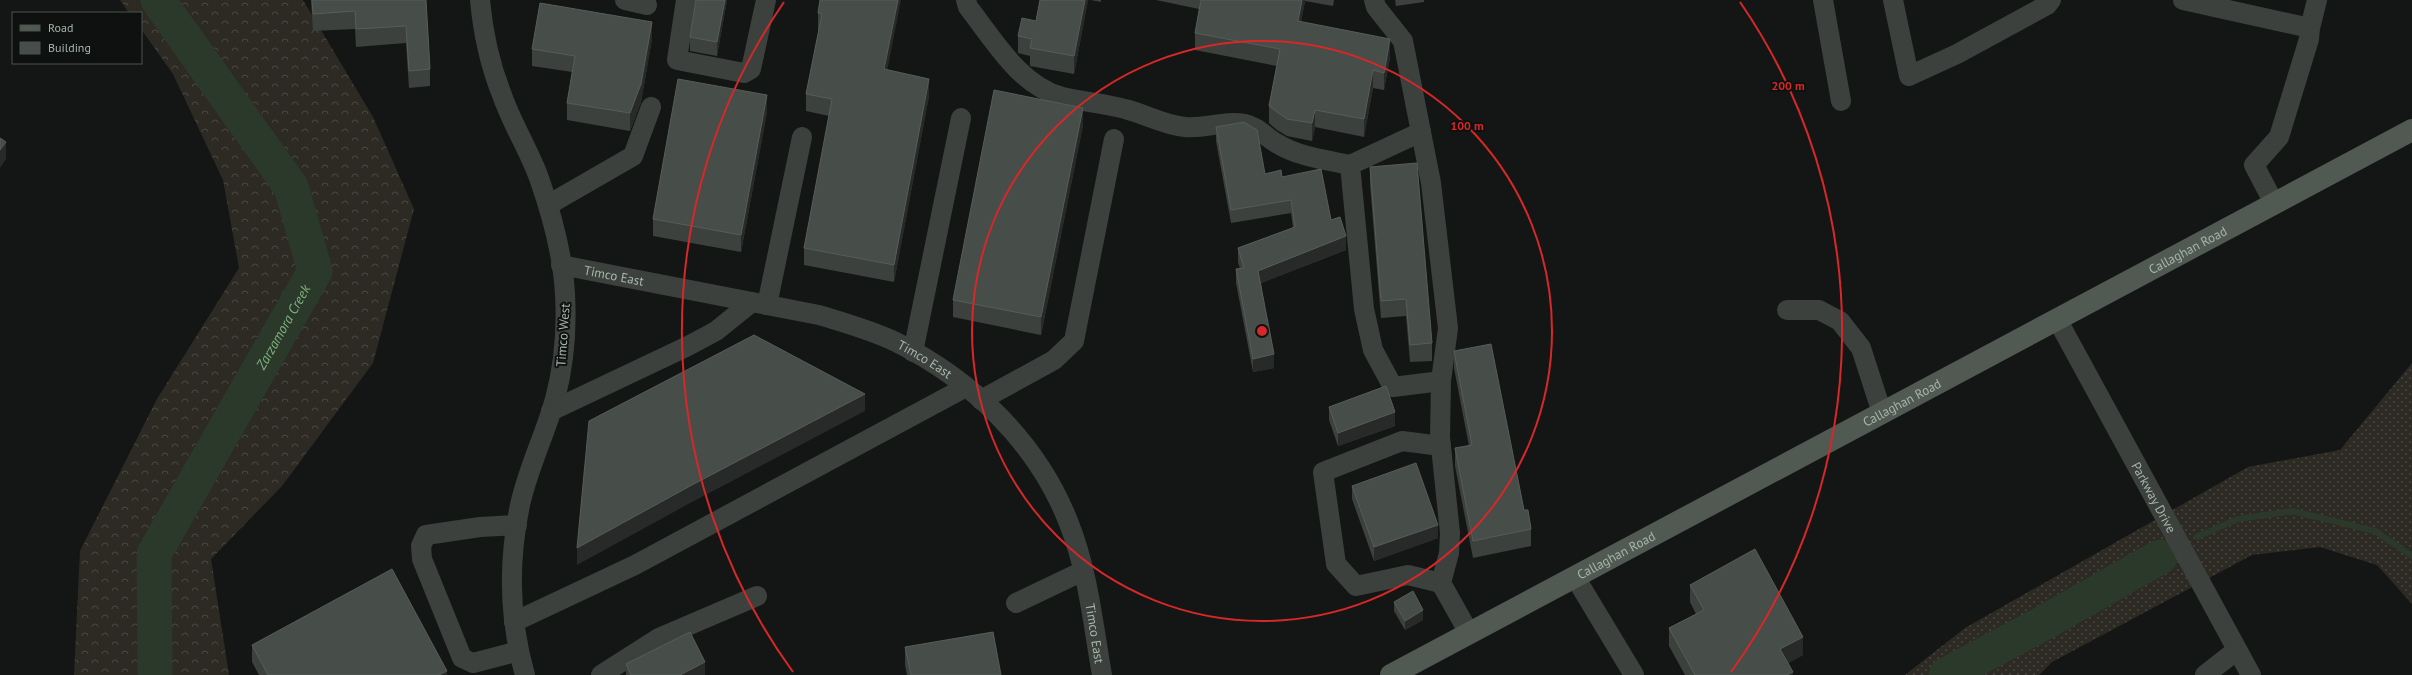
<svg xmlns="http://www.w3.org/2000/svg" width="2412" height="675" font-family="'PT Sans',sans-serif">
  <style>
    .grass { fill: url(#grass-dots) }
    .forest { fill: url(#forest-crowns) }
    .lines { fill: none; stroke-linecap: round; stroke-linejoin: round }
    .stream { stroke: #2b392a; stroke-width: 6 }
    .river { stroke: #2b392a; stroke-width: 35 }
    .minor { stroke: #3c413e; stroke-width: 20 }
    .major { stroke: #515953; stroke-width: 22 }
    .wall { fill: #3c413d }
    .shaded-wall { fill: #272a28 }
    .building { fill: #474d49; stroke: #565e58 }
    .ring { fill: none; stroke: #d62828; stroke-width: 2 }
    .labels { text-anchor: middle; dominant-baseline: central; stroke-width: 4; stroke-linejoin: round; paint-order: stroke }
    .street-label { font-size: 13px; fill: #a6b6a9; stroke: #0f1110 }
    .water-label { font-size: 14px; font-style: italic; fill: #7fb07d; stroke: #0f1110 }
    .centre { fill: #d62828; stroke: #0f1110; stroke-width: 2 }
    .ring-label { font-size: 12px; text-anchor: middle; font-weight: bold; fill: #d62828; stroke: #0f1110; stroke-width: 4; stroke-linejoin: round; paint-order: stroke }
  </style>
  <defs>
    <pattern id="grass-dots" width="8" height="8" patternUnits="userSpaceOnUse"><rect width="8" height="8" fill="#2d2a24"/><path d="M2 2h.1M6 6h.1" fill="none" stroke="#484741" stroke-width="1.8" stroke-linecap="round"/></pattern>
    <pattern id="forest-crowns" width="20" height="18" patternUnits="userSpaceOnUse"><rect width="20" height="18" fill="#2d2a24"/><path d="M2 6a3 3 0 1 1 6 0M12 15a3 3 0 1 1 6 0" fill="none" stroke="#484741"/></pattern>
  </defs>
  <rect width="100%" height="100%" fill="#141615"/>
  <path class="grass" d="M2412 363V604L2377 565 2320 547 2252 555 2052 662 2039 675H1905L1965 628 2248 467 2340 450Z"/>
  <path class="forest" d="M120 0H303L373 117 414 209 373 363 282 486 211 559 229 675H74L80 551 157 399 239 268 223 180 173 74 141 29V13H129Z"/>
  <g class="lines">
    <path class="stream" d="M2197 537 2238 519 2292 511 2375 531 2412 556"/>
    <g class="river">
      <path id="s1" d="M155 675 154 554 315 271 291 187 158 0"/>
      <path d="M1946 675 2038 626 2160 557"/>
    </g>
    <g class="minor">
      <path d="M480 0C483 33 490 65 502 95 512 124 529 150 539 178 552 215 563 256 565 294 567 329 564 365 555 399 545 435 528 468 520 505 508 562 509 619 525 675"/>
      <path d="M625 0 647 5"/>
      <path d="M686 0 677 60 744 73 751 69 766 0"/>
      <path d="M966 0 968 7C994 40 1019 85 1062 97 1083 102 1104 103 1125 109 1145 114 1164 125 1185 127 1205 129 1225 120 1245 124 1259 127 1266 138 1278 144 1299 157 1327 160 1350 165"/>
      <path d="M1374 0 1376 7 1403 41 1431 183 1448 328 1441 381 1440 437 1450 533 1449 553 1441 583 1469 633"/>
      <path d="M1823 0 1841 101"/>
      <path d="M1893 0 1909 76 1957 54 2047 5 2051 0"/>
      <path d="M2183 0 2310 28 2309 39 2279 137 2254 165 2274 203"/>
      <path d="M2310 28 2317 0"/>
      <path d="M1421 132 1350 165 1364 309 1373 350 1393 387 1441 381"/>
      <path d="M548 205 633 156 651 107"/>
      <path id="s2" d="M561 265 819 315C845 323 871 330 896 342 972 380 1037 442 1068 521 1088 570 1093 624 1102 675"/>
      <path d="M767 305 802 137"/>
      <path d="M1787 310H1819L1840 321 1861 348 1882 413"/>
      <path id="s3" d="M2057 319 2251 675"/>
      <path d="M913 352 961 118"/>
      <path d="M981 400 1054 360 1074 341 1114 139"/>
      <path d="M551 411 688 346 716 331 752 302"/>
      <path d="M1441 446 1402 441 1323 472 1336 564 1356 586 1408 575 1441 583"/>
      <path d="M517 525 480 527 426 535 421 546 422 559 462 658 473 663 519 651"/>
      <path d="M1575 577 1634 675"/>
      <path d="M1016 603 1083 571"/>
      <path d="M514 622 635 565 966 387"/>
      <path d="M601 675 659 638 757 596"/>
      <path d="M2205 675 2237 650"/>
    </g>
    <path class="major" id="s4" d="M1391 675 2412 130"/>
  </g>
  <path class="wall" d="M311 0H426L430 69V86L409 88 406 43 356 47 355 29 313 31Z
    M696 0H727L717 56 690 51V37Z
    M820 0 888 70 929 96 894 282 804 265V248L829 116 806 111V94L819 31 818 30V13Z
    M1040 0H1088L1074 74 1030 66V56L1018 53V36L1036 21Z
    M1091 0H1101V2Z
    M1156 0H1334L1333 6 1305 1 1301 22 1390 57 1384 90 1373 88 1364 137 1315 127 1312 141 1287 136 1277 130 1269 123V106L1277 66 1195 50V33L1199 9Z
    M1395 0H1424V2L1396 6Z
    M652 39 641 102 630 131 567 120V103L572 72 532 66V49Z
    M767 112 741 252 653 236V219Z
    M1083 125 1041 335 953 317V300Z
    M1216 127 1265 174 1282 177 1331 220 1346 250 1261 283 1274 368 1253 372 1236 283V269H1240L1238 262V248L1293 228 1291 213 1231 223 1216 141Z
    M1370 167 1432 343V361L1410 362 1406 316 1381 318 1370 184Z
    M1454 351 1531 529V546L1473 558 1455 466V448L1469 446 1454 368Z
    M1329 407 1395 426 1338 446 1329 420Z
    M1352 486 1438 538 1374 561 1352 499Z
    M1690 585 1803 655 1788 663 1793 675H1685L1669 646V628L1696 614 1690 602Z
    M1394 602 1423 620 1405 630 1394 611Z
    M252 645 447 675H259L252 662Z
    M905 647 1001 675H907L905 665Z
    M626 664 705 675H626Z"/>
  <path class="shaded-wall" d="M725 0H727L717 56V42Z
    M898 0H901L884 87V69Z
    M1085 0H1088L1074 74V56Z
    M1302 0H1305V1L1298 38V21Z
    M652 22V39L641 102 630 131V113Z
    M1390 39V57L1384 90V73Z
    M1373 70V88L1364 137V119Z
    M929 79V96L894 282V265Z
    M767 95V112L741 252V235Z
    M1083 108V125L1041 335V317Z
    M1315 110V127L1312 141V123Z
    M6 142V159L0 168V150Z
    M1346 236V250L1258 284V271Z
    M1274 354V368L1253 372V359Z
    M865 394V411L692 502 577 565V548L692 485Z
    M1395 412V426L1338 446V433Z
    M1438 525V538L1374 561V547Z
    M1423 610V620L1405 630V621Z
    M1803 637V655L1780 667V649Z
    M705 662V675H680Z
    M447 671V675H439Z
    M1793 672V675H1787Z"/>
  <path class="building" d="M312 0H426L430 69 409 71 406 26 356 29 355 11 313 14Z
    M696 0H725L717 42 690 37Z
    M820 0H898L884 69 929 79 894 265 804 248 832 99 806 94 822 14 818 13Z
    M1040 0H1085L1074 56 1030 48 1032 39 1018 36 1022 18 1036 21Z
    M1201 0H1302L1298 21 1390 39 1384 73 1373 70 1364 119 1315 110 1312 123 1287 119 1277 112 1269 106 1280 49 1195 33Z
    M540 3 652 22 641 84 630 113 567 103 575 56 532 49Z
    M678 79 767 95 741 235 653 219Z
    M994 90 1083 108 1041 317 953 300Z
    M1244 122 1257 130 1265 174 1281 170 1282 177 1321 169 1331 220 1340 217 1346 236 1258 271 1274 354 1253 359 1236 269 1244 268 1238 248 1295 227 1291 200 1231 210 1216 127Z
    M0 138 6 142 0 150Z
    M1417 163 1432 343 1410 345 1406 299 1381 301 1370 167Z
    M754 335 865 394 692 485 577 548 589 421Z
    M1491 344 1524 510H1528L1531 529 1473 541 1455 448 1472 445 1454 351Z
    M1386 386 1395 412 1338 433 1329 407Z
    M1416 463 1438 525 1374 547 1352 486Z
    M1755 549 1803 637 1780 649 1793 672 1787 675H1695L1669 628 1704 610 1690 585Z
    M392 569 447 671 439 675H268L252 645Z
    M1413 591 1423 610 1405 621 1394 602Z
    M690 632 705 662 680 675H631L626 664Z
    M993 632 1001 675H911L905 647Z"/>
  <g class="ring">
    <circle cx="1262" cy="331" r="290"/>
    <path d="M793 672A580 580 0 0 1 784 2M1740 2A580 580 0 0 1 1731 672"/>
  </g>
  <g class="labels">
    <g class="street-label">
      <text stroke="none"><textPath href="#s4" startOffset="903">Callaghan Road</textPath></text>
      <text stroke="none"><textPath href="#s2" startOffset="54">Timco East</textPath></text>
      <text transform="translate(563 335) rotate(-86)">Timco West</text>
      <text stroke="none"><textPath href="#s2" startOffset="378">Timco East</textPath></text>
      <text stroke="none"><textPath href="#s4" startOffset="579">Callaghan Road</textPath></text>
      <text stroke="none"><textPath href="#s3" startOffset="203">Parkway Drive</textPath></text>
      <text stroke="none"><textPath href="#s4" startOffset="255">Callaghan Road</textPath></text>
      <text stroke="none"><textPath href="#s2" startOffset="714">Timco East</textPath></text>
    </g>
    <g class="water-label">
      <text stroke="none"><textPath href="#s1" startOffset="382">Zarzamora Creek</textPath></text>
    </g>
  </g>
  <circle cx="1262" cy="331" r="6" class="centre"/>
  <g class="ring-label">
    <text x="1788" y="90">200 m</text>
    <text x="1467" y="130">100 m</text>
  </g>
  <rect x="12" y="12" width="130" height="52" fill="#0f1110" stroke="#4b534d"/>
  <rect x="20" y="25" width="20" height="6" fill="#515953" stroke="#4b534d"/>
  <text x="48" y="32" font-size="12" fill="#a6b6a9">Road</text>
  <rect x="20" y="42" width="20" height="12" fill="#474d49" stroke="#4b534d"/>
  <text x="48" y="52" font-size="12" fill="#a6b6a9">Building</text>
</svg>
